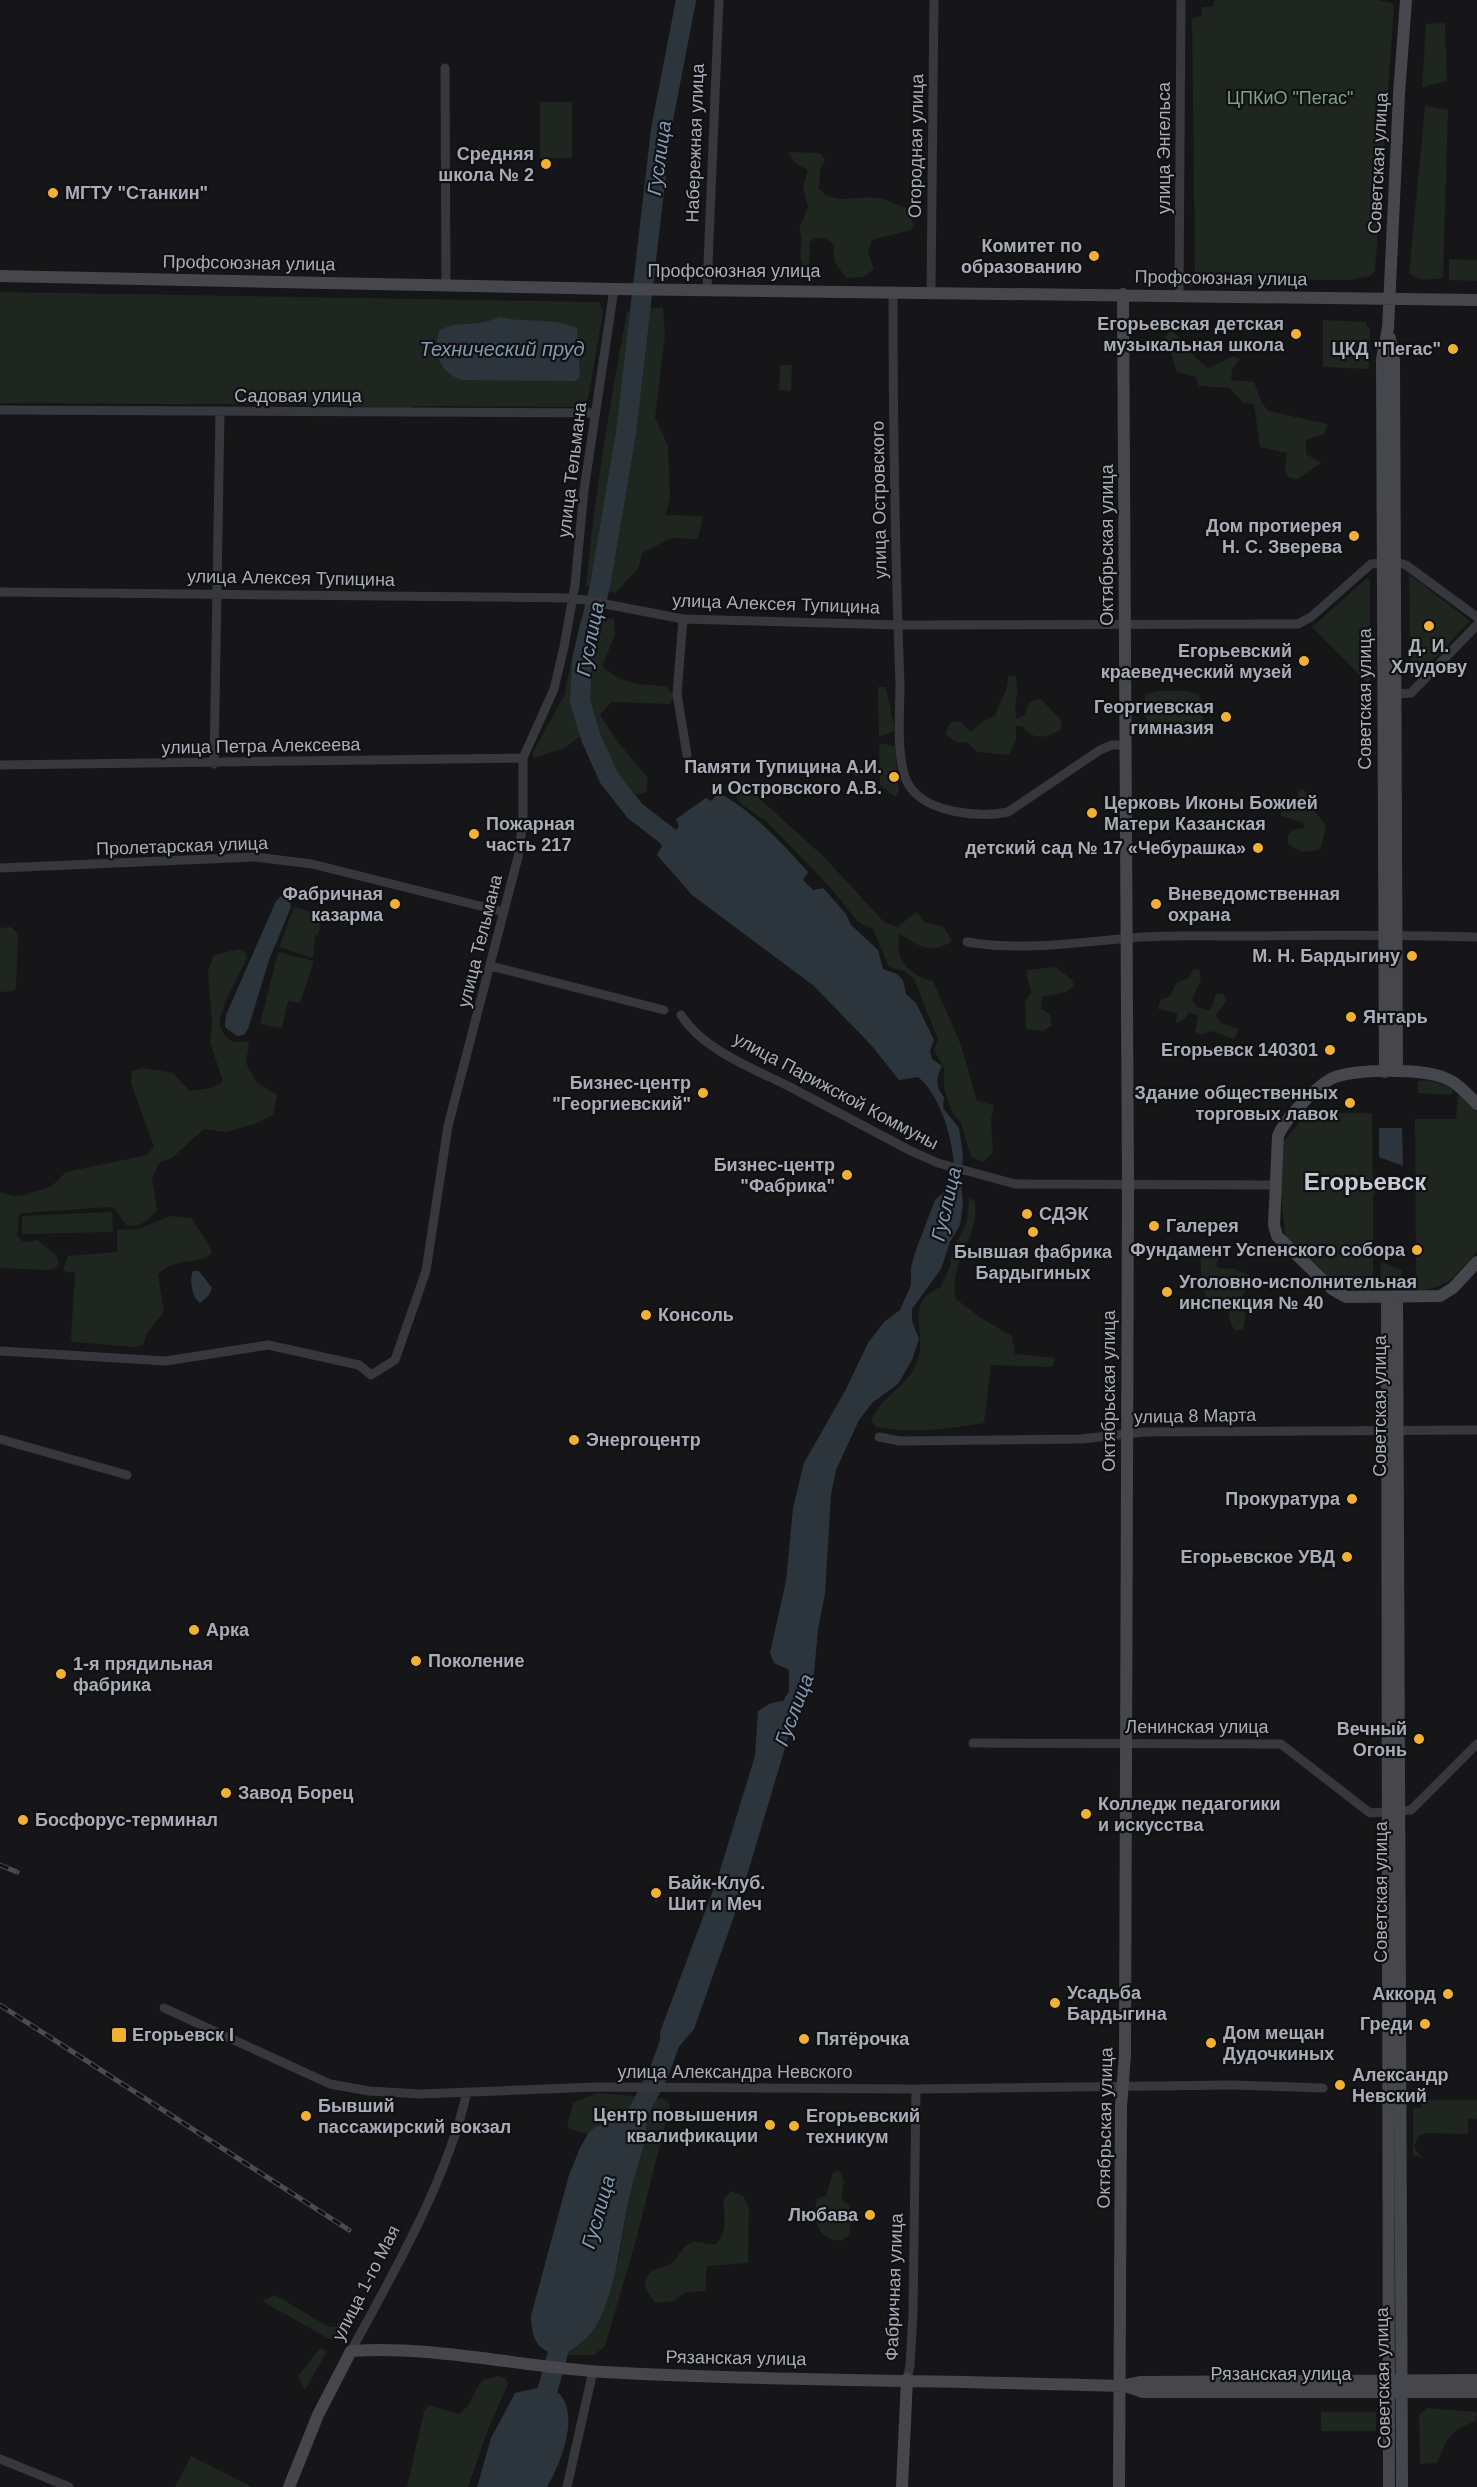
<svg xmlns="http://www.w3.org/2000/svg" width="1477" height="2487" font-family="Arial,sans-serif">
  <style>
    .green { fill: #1e261f }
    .water { fill: #2c353c }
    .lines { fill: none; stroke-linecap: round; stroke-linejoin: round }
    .river { stroke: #2c353c; stroke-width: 20 }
    .street { stroke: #37383d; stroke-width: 9 }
    .secondary { stroke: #45474d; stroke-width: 12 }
    .rail-casing { stroke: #4a4c52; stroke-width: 5 }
    .rail { stroke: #111113; stroke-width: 3; stroke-dasharray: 9; stroke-linecap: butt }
    .poi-dot { fill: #f2b134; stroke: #111113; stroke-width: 2 }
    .labels { text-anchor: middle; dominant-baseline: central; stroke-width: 4.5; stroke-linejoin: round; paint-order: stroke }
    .park-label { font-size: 18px; fill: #7fa381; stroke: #111113 }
    .street-label { font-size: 18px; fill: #a8adb8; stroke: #111113 }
    .poi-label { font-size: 18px; font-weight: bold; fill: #a8adb8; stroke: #111113; text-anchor: start }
    .water-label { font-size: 20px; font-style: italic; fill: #7f9bb3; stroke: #111113 }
    .district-label { font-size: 24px; font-weight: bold; fill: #c9ccd4; stroke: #111113 }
  </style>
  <rect width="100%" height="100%" fill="#161618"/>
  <path class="green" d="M1215 0H1378L1392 3 1394 6 1375 271 1371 276 1351 280 1195 279 1192 18 1202 16V7H1212Z
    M1445 23 1447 81 1422 87 1426 24Z
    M540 102H572V158H540Z
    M1425 106 1448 110 1443 278 1424 280 1409 274Z
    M788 152 820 153 825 160 820 170 819 189C837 207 856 194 879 198 888 200 897 205 906 208L914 225 911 230 872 240 868 251 874 269 863 277 846 278 834 261V245L825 238H814L810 242 809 265 803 266C797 254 805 241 799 229L808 208 803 186 808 170 794 162Z
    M1449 259 1477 260V281L1449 280Z
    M0 292 599 302 603 312 588 399 584 407 414 406 412 409 331 405 0 403Z
    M663 307 665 336 655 418 668 446 670 495 666 515 703 516 698 539 671 538 642 553 638 569 615 593 586 586C595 493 610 403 627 312Z
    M1323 320 1366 322 1367 327 1370 328 1369 369 1323 367Z
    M1172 330C1188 345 1189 355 1209 368L1233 356 1240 359 1232 370 1231 380 1254 382 1261 401 1268 411 1328 424 1324 434 1306 440V454L1321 463 1297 479 1288 477 1285 471 1287 453 1260 447 1254 404 1244 403 1229 388 1199 386 1196 377 1177 372 1165 336Z
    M780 365H792L791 391 779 390Z
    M1409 574 1470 621 1417 677 1411 678Z
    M1367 578 1370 580V680L1367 683 1312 627Z
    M602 617 614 619 615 635 602 666C621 684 640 685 666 686L674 695 670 704 611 702 600 715 618 742 648 778 646 793 635 794 609 763 592 728 564 748 533 758V752L564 696 580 622Z
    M1008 676H1015C1021 691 1012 705 1017 719L1025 715 1029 702 1041 699 1061 720 1062 728C1048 739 1033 741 1022 726H1016V739L1009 755 978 752 968 743 956 742 945 734 951 722 961 721 970 732 982 722 996 715C999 699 1008 695 1008 676Z
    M878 687H886L895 731 879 737Z
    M1157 691H1188L1199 695 1203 708 1202 728 1190 737 1155 730 1144 715 1145 695Z
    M879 743 895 746 899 791 895 797 880 785Z
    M743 781 748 788 825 858 884 922 897 927 917 912 926 923 943 926 952 941C931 955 919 946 900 934 892 958 911 976 933 981L961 1045 977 1101 994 1105 991 1120 993 1153 983 1162 971 1157 961 1123 952 1112 944 1089V1068L934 1050 938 1039 914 979 905 971 889 967 873 929 858 922 830 887 767 822 741 804 732 790Z
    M1303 789 1315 802V812L1326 825 1321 849C1307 853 1300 853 1288 844V836L1293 830 1304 828 1303 822 1281 816V803L1287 797 1298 800V791Z
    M294 907 323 915 318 935H315L313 958 279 947Z
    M11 927 18 934 16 988 14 991 0 992V928Z
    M239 949 244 951 247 957C241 973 219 1008 220 1024 220 1032 227 1037 233 1042L246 1041 249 1044 246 1063 256 1082 277 1095 273 1115 255 1124 226 1132 204 1129 173 1157 159 1163 152 1178 157 1210C149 1221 139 1228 126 1225L114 1208 110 1207 23 1213 19 1215 17 1236 24 1242 37 1240 57 1256 59 1263 56 1268 48 1270 0 1268V1192L13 1196 25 1195 52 1186 66 1172 147 1155 154 1147 131 1083 132 1071 143 1068 173 1073 190 1091 211 1088 223 1082 210 1042 212 1023 208 971 214 955Z
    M278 952 314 961 300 1003 288 1001 282 1028 260 1024Z
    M1056 967 1072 980 1074 986 1066 992 1042 997 1041 1009 1050 1014 1052 1025 1043 1031 1026 1029 1025 1001 1031 993 1026 970Z
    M1199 969 1201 980 1192 999 1197 1007 1210 1011 1216 994H1223L1227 1000 1216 1015 1221 1023 1239 1029 1234 1039 1212 1031 1200 1035 1195 1032 1198 1016 1189 1012 1185 1019 1176 1023 1177 1013 1158 1009 1160 1000 1169 997 1177 982 1188 979 1193 970Z
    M1418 1081C1430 1079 1442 1083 1453 1090L1452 1095 1418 1093Z
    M1458 1093 1477 1110V1252C1456 1274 1448 1290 1416 1290L1415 1119H1456Z
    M1307 1113H1372L1373 1190 1375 1192 1373 1197V1291L1344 1290 1335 1285 1285 1236 1281 1194 1284 1141Z
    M969 1198 974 1200C981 1229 958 1252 955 1279 954 1285 955 1292 956 1299L981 1318 1012 1336 1015 1354 1055 1358 1052 1367 991 1365 984 1423C948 1429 913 1434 876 1427L871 1420C882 1395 910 1386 918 1359 927 1328 903 1303 941 1287L950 1266 952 1252 967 1221Z
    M112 1212 113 1232 22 1234V1216Z
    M170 1216 192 1218C197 1231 209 1239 212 1253 200 1266 173 1256 158 1275L164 1312 147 1333 143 1345 135 1347 73 1342 71 1338 75 1273 63 1271 68 1256 117 1252V1230L139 1229Z
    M1214 1247 1221 1254 1216 1264 1219 1268 1235 1269 1251 1276 1252 1284 1242 1295 1246 1312 1243 1330H1235C1227 1321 1231 1311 1225 1302L1214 1305 1207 1300C1201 1282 1200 1269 1201 1250Z
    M1381 1261 1402 1270V1287L1380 1286Z
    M597 2093 658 2098 667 2100 670 2105 636 2240 605 2346 594 2355H564L582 2343 597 2324 602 2311 619 2258 630 2191 646 2131V2118L631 2112C620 2123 601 2123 588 2134L570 2129 567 2126 573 2103Z
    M1421 2100H1477V2119H1468V2134L1427 2133 1419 2136 1414 2147 1422 2158 1413 2155V2108H1421Z
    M839 2170 844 2181 841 2199 849 2205 850 2235 841 2241C817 2239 812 2220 817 2199L826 2195 833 2173Z
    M731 2191 743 2196 749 2207 748 2263 707 2266 705 2291 686 2292 674 2301 655 2303 645 2288C646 2263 662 2272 673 2262 679 2256 683 2244 693 2242 699 2241 709 2245 716 2244 727 2235 725 2213 723 2201Z
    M275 2295 329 2327 337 2326 340 2320 346 2326 338 2340H331L262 2301Z
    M320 2348 327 2351 305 2390 298 2376Z
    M498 2376 505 2378 508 2384 489 2427 468 2487H407L424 2411 429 2405 458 2414C473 2406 472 2392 483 2380Z
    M1427 2408 1477 2412 1476 2421C1450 2430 1447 2439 1437 2463L1420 2464 1419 2415Z
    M1321 2412H1376V2431H1321Z
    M191 2456 252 2487H175Z"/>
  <path class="water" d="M499 317C525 323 553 317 577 328L580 376 576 381 463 380C440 375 431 350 440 330 462 319 474 329 499 317Z
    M719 793C753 811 783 844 808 872L803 880 813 890 823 888 846 914 851 925 878 950 883 969 897 974 903 980 906 994 916 1003 934 1040 930 1051 932 1059 942 1066C936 1077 935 1087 944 1097L943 1108 959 1128 963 1155 961 1184 963 1204 960 1225 950 1242 941 1269 912 1309V1321L919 1339 912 1360 898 1384 872 1403 859 1420 836 1470 831 1494 825 1594 818 1629 814 1673 796 1711 739 1902 694 2029 672 2055 661 2060 660 2032 718 1877 755 1756 758 1711 771 1703 783 1701 789 1691V1670L774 1663 770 1653 786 1581 793 1508 804 1463 845 1391 868 1343 884 1322 900 1310 911 1285V1267L916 1250 935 1200 954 1183C957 1152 943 1097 918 1077L899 1080 872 1046 814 986 692 895 657 855 662 846 657 838 667 827 674 831 679 827 676 819 706 798 711 801Z
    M282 895 289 896 291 907 269 960 248 1029 244 1035 237 1036 225 1027 226 1015 276 901Z
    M1379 1128H1402L1403 1166 1379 1157Z
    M193 1271H199L212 1288 209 1295 200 1303C192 1298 189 1279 193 1271Z
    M634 2111 644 2114C652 2132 635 2170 631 2190 620 2234 619 2283 597 2324 589 2339 577 2346 564 2355 539 2354 531 2340 531 2316L569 2175 580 2148 588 2134 595 2127 624 2118Z
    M546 2386C587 2399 562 2462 547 2487H477L491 2438 515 2393Z"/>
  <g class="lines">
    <path class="river" d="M683 848 635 811 609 778 591 738 580 701 582 660 600 586 626 433 661 130 686 0
      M626 2135 658 2075 673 2034
      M541 2413 564 2331"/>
    <path class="street" d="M445 68 446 285
      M707 288 719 0
      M893 291C893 422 895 553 900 684 900 710 895 766 910 787 928 813 980 818 1008 812L1100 750 1112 745H1126
      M931 292 934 0
      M1179 295 1181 0
      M0 410 595 413
      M0 592 574 598 683 619 898 625 1298 624 1311 617 1371 564 1396 562 1406 565 1477 617
      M683 619 677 694 687 755
      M1395 694 1411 693 1477 625
      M214 764 220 412
      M0 765 523 758
      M0 868 255 857 312 864 504 912
      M967 942C1026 952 1085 941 1144 937 1177 935 1211 936 1244 936 1322 935 1399 935 1477 937
      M491 966 664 1010
      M681 1015C704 1051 755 1069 792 1088 832 1109 871 1130 911 1151L938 1163 1015 1184 1274 1185
      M0 1351 166 1361 268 1345 359 1365 371 1375 395 1360 426 1271 448 1126 518 857 523 822V758L554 689 564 647 575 585 584 490 614 289
      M879 1437 900 1441 1081 1439 1144 1432 1477 1430
      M0 1439 127 1475
      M973 1743 1281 1744 1370 1813 1411 1810 1477 1744
      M164 2008 330 2084 369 2091 421 2094 596 2087 916 2089 1233 2085 1323 2088
      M351 2351C394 2272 447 2180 467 2092
      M907 2379 910 2366 913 2313 916 2089
      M0 2459 69 2487
      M567 2487 593 2371"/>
    <path class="secondary" d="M0 276 614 289 1477 300
      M1390 338 1394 360 1397 1071
      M1385 1072 1382 359 1388 328 1399 94 1406 0
      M1477 1104C1467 1094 1458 1083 1445 1078 1420 1068 1360 1069 1335 1077 1319 1083 1284 1120 1278 1136L1274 1225 1277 1236 1332 1289 1346 1297 1440 1296 1453 1288 1477 1262
      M1387 1297 1389 2487
      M1397 1297 1402 2487
      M1128 2387 1143 2392H1477
      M289 2487 318 2415 351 2351C434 2345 521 2367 604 2372 764 2381 925 2380 1085 2385L1121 2386 1141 2382 1477 2380
      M902 2487 907 2379
      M1119 2487 1121 2107 1125 2055 1128 1186 1123 294"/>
    <g class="rail-casing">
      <path id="rail" d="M0 1865 17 1872
        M0 2005 349 2230"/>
    </g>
    <use href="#rail" class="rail"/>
  </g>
  <g class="poi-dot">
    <circle cx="546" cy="164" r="6"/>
    <circle cx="53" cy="193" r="6"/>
    <circle cx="1094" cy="256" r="6"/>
    <circle cx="1296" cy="334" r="6"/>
    <circle cx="1453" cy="349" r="6"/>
    <circle cx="1354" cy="536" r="6"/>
    <circle cx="1429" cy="626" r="6"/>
    <circle cx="1304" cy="661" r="6"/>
    <circle cx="1226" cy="717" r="6"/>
    <circle cx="894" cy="777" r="6"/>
    <circle cx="1092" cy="813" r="6"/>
    <circle cx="474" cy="834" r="6"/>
    <circle cx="1258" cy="848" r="6"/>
    <circle cx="395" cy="904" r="6"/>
    <circle cx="1156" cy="904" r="6"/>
    <circle cx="1412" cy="956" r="6"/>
    <circle cx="1351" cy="1017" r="6"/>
    <circle cx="1330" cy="1050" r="6"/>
    <circle cx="703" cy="1093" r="6"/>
    <circle cx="1350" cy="1103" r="6"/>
    <circle cx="847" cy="1175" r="6"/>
    <circle cx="1027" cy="1214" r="6"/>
    <circle cx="1154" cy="1226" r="6"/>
    <circle cx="1033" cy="1232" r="6"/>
    <circle cx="1417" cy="1250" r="6"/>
    <circle cx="1167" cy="1292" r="6"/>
    <circle cx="646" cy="1315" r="6"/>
    <circle cx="574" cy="1440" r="6"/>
    <circle cx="1352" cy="1499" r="6"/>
    <circle cx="1347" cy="1557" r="6"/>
    <circle cx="194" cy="1630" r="6"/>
    <circle cx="416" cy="1661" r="6"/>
    <circle cx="61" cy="1674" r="6"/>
    <circle cx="1419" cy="1739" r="6"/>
    <circle cx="226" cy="1793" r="6"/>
    <circle cx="1086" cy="1814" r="6"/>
    <circle cx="23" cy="1820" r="6"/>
    <circle cx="656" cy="1893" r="6"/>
    <circle cx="1448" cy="1994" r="6"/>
    <circle cx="1055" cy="2003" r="6"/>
    <circle cx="1425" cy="2024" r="6"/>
    <rect x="111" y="2027" width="16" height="16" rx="3"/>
    <circle cx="804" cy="2039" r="6"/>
    <circle cx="1211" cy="2043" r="6"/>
    <circle cx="1340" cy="2085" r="6"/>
    <circle cx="306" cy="2116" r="6"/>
    <circle cx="770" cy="2125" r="6"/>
    <circle cx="794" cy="2126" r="6"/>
    <circle cx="870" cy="2215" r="6"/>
  </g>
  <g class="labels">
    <g class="park-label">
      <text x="1290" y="98">ЦПКиО "Пегас"</text>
    </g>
    <g class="street-label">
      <text transform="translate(695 143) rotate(-88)">Набережная улица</text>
      <text transform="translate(916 146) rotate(-89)">Огородная улица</text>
      <text transform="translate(1164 148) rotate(-90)">улица Энгельса</text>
      <text transform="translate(1378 163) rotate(-87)">Советская улица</text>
      <text transform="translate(249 263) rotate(1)">Профсоюзная улица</text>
      <text x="734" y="271">Профсоюзная улица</text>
      <text transform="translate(1221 278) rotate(1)">Профсоюзная улица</text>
      <text x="298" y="396">Садовая улица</text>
      <text transform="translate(572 470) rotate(-83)">улица Тельмана</text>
      <text transform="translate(879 500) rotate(-91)">улица Островского</text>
      <text transform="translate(1107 545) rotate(-90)">Октябрьская улица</text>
      <text transform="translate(291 578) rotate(1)">улица Алексея Тупицина</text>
      <text transform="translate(776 604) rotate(2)">улица Алексея Тупицина</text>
      <text transform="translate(1365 699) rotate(-90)">Советская улица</text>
      <text transform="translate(261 746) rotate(-1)">улица Петра Алексеева</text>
      <text transform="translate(182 846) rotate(-2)">Пролетарская улица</text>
      <text transform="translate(480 941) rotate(-76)">улица Тельмана</text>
      <text transform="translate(836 1091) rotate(28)">улица Парижской Коммуны</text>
      <text transform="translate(1109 1391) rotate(-90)">Октябрьская улица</text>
      <text transform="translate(1380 1406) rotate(-90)">Советская улица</text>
      <text transform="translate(1195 1416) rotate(-1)">улица 8 Марта</text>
      <text x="1197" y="1727">Ленинская улица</text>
      <text transform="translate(1381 1892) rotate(-90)">Советская улица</text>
      <text x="735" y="2072">улица Александра Невского</text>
      <text transform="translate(1105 2128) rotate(-89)">Октябрьская улица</text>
      <text transform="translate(366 2283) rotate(-63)">улица 1-го Мая</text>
      <text transform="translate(894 2287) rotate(-88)">Фабричная улица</text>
      <text transform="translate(736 2358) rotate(1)">Рязанская улица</text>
      <text x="1281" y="2374">Рязанская улица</text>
      <text transform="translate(1383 2378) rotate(-91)">Советская улица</text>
    </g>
    <g class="poi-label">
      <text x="534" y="154" text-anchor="end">Средняя<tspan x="534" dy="21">школа № 2</tspan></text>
      <text x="65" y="193">МГТУ "Станкин"</text>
      <text x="1082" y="246" text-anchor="end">Комитет по<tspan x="1082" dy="21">образованию</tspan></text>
      <text x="1284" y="324" text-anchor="end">Егорьевская детская<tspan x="1284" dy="21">музыкальная школа</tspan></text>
      <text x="1441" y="349" text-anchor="end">ЦКД "Пегас"</text>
      <text x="1342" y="526" text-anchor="end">Дом протиерея<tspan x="1342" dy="21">Н. С. Зверева</tspan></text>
      <text x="1429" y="646" text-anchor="middle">Д. И.<tspan x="1429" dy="21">Хлудову</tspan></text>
      <text x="1292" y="651" text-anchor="end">Егорьевский<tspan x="1292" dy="21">краеведческий музей</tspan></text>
      <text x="1214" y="707" text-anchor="end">Георгиевская<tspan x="1214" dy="21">гимназия</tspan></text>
      <text x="882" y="767" text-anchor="end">Памяти Тупицина А.И.<tspan x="882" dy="21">и Островского А.В.</tspan></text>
      <text x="1104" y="803">Церковь Иконы Божией<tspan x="1104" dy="21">Матери Казанская</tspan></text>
      <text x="486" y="824">Пожарная<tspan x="486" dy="21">часть 217</tspan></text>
      <text x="1246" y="848" text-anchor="end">детский сад № 17 «Чебурашка»</text>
      <text x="383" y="894" text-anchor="end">Фабричная<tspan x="383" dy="21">казарма</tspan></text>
      <text x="1168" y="894">Вневедомственная<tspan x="1168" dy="21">охрана</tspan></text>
      <text x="1400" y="956" text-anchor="end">М. Н. Бардыгину</text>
      <text x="1363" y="1017">Янтарь</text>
      <text x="1318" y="1050" text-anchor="end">Егорьевск 140301</text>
      <text x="691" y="1083" text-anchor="end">Бизнес-центр<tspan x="691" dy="21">"Георгиевский"</tspan></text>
      <text x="1338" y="1093" text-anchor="end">Здание общественных<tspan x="1338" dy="21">торговых лавок</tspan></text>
      <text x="835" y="1165" text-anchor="end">Бизнес-центр<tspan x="835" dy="21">"Фабрика"</tspan></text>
      <text x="1039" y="1214">СДЭК</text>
      <text x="1166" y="1226">Галерея</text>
      <text x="1405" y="1250" text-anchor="end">Фундамент Успенского собора</text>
      <text x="1033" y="1252" text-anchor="middle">Бывшая фабрика<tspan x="1033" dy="21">Бардыгиных</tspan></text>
      <text x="1179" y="1282">Уголовно-исполнительная<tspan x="1179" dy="21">инспекция № 40</tspan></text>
      <text x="658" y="1315">Консоль</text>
      <text x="586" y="1440">Энергоцентр</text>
      <text x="1340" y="1499" text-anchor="end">Прокуратура</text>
      <text x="1335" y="1557" text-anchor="end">Егорьевское УВД</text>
      <text x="206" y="1630">Арка</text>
      <text x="428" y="1661">Поколение</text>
      <text x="73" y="1664">1-я прядильная<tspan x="73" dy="21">фабрика</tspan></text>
      <text x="1407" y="1729" text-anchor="end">Вечный<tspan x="1407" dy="21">Огонь</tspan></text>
      <text x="238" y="1793">Завод Борец</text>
      <text x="1098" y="1804">Колледж педагогики<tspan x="1098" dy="21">и искусства</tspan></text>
      <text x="35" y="1820">Босфорус-терминал</text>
      <text x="668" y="1883">Байк-Клуб.<tspan x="668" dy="21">Шит и Меч</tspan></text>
      <text x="1067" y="1993">Усадьба<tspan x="1067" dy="21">Бардыгина</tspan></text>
      <text x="1436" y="1994" text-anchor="end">Аккорд</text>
      <text x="1413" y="2024" text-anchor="end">Греди</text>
      <text x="1223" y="2033">Дом мещан<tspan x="1223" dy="21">Дудочкиных</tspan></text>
      <text x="132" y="2035">Егорьевск I</text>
      <text x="816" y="2039">Пятёрочка</text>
      <text x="1352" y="2075">Александр<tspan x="1352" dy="21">Невский</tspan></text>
      <text x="318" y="2106">Бывший<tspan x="318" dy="21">пассажирский вокзал</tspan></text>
      <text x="758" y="2115" text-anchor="end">Центр повышения<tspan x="758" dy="21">квалификации</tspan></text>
      <text x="806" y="2116">Егорьевский<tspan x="806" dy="21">техникум</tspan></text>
      <text x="858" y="2215" text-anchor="end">Любава</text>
    </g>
    <g class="water-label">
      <text transform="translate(659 158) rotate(-82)">Гуслица</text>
      <text x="502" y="349">Технический пруд</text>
      <text transform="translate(590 639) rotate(-79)">Гуслица</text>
      <text transform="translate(946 1204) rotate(-77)">Гуслица</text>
      <text transform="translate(794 1710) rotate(-69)">Гуслица</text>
      <text transform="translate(598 2212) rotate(-74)">Гуслица</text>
    </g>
    <g class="district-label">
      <text x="1365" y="1181">Егорьевск</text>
    </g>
  </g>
</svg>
